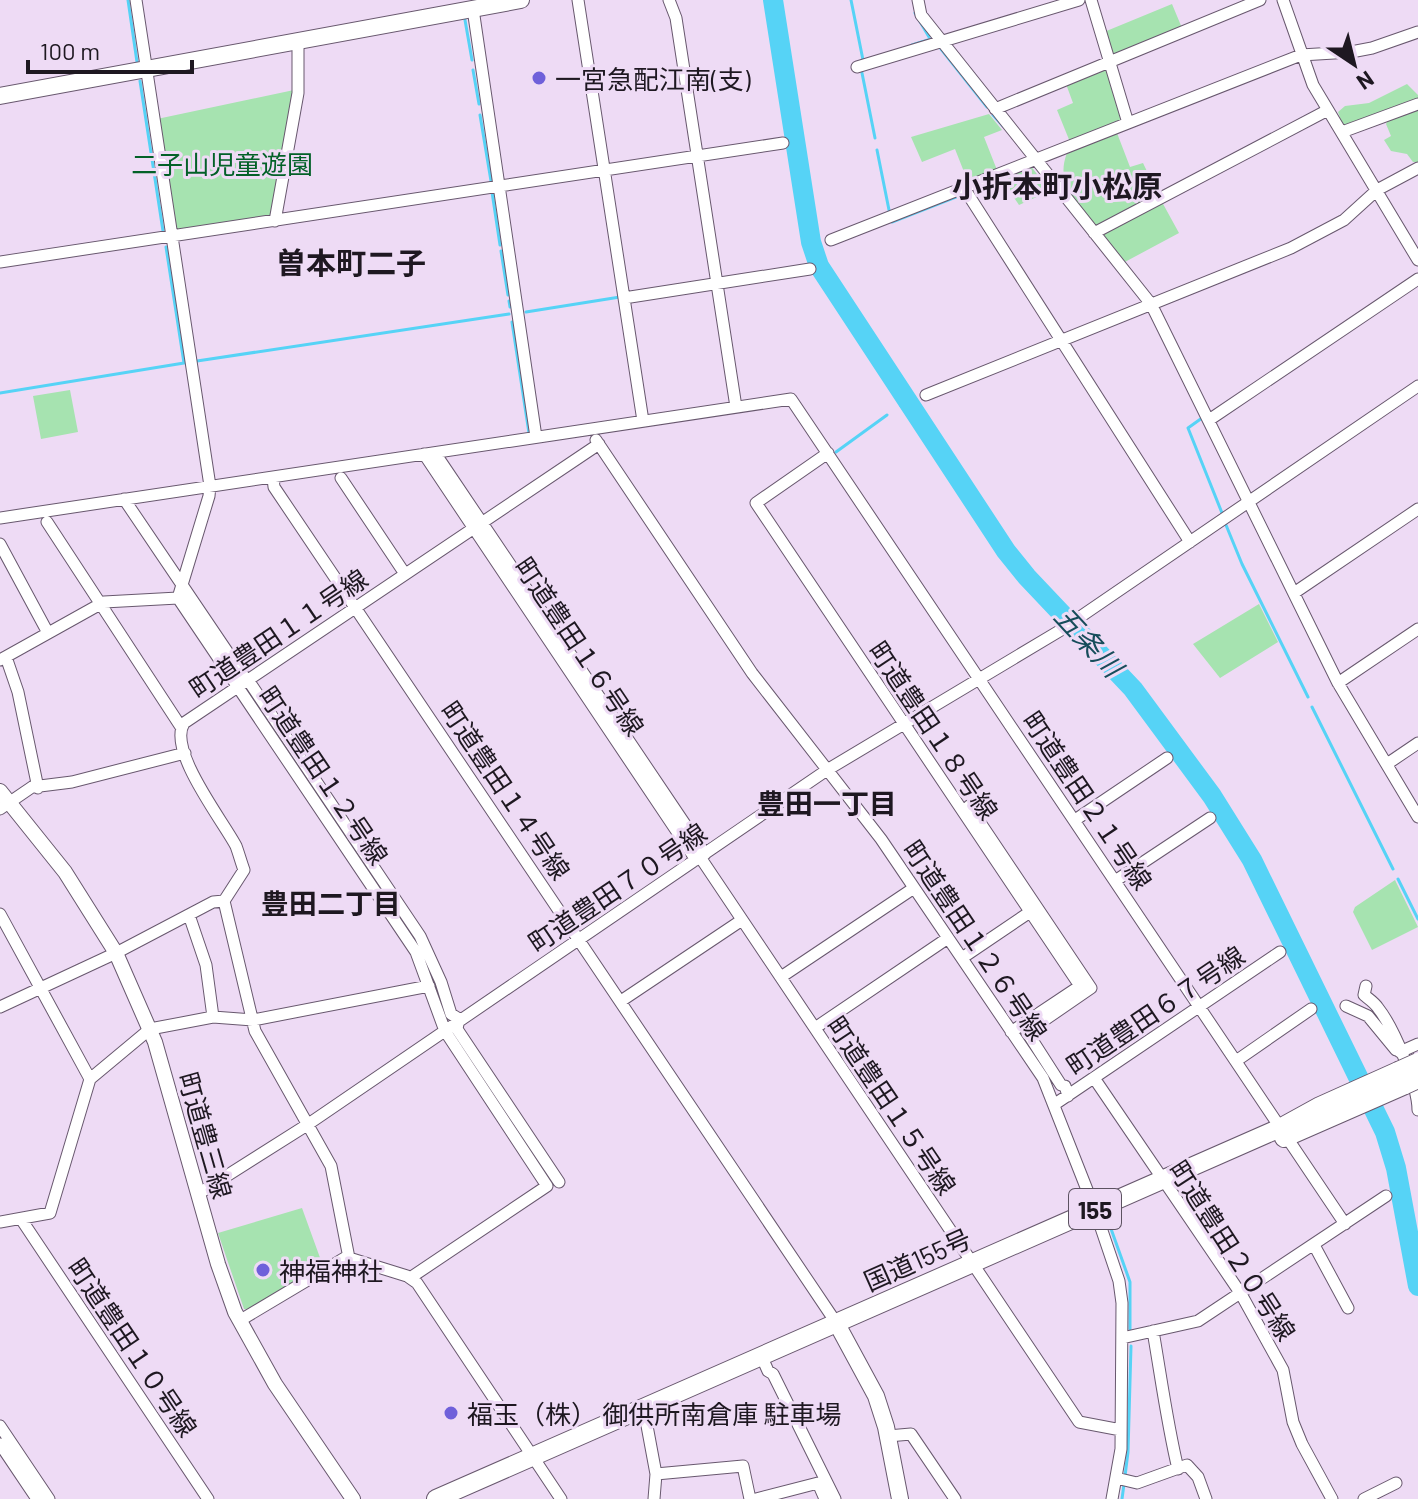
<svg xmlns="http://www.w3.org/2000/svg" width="1418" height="1499" font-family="Barlow,'Noto Sans JP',sans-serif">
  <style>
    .green { fill: #a6e3b0 }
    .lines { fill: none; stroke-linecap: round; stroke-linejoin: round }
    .stream { stroke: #56d3f6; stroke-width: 3 }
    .river { stroke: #56d3f6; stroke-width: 20 }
    .minor-casing { stroke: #68586e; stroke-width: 13 }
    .tertiary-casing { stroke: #68586e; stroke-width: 16 }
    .secondary-casing { stroke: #68586e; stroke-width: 18 }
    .trunk-casing { stroke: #68586e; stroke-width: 20 }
    .minor { stroke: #fff; stroke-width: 11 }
    .tertiary { stroke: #fff; stroke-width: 14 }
    .secondary { stroke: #fff; stroke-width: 16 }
    .trunk { stroke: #fff; stroke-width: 18 }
    .trunk-bridge-casing { stroke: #68586e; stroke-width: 20; stroke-linecap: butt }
    .trunk-bridge { stroke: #fff; stroke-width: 18 }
    .poi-dot { fill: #6f60da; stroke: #eedbf5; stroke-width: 3 }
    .labels { text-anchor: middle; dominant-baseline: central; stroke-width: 6; stroke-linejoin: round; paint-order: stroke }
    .shield { fill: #eedbf5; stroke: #5c5261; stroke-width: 2 }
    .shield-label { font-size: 24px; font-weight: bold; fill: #1e1821 }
    .poi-label { font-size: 26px; fill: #1e1821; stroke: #eedbf5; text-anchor: start }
    .park-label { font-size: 26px; fill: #036128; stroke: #eedbf5 }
    .street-label { font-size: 26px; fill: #1e1821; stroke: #eedbf5 }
    .water-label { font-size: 28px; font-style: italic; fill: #174d5b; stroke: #eedbf5 }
    .neighbourhood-label { font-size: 28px; font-weight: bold; fill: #1e1821; stroke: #eedbf5 }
    .quarter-label { font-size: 30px; font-weight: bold; fill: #1e1821; stroke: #eedbf5 }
  </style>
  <rect width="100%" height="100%" fill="#eedbf5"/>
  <path class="green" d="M1172 4 1182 28 1112 56 1104 32Z
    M1103 68 1108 70 1122 118 1120 122 1070 142 1057 110 1073 103 1066 84Z
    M1407 84 1418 95V102L1343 126 1338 112 1345 106 1369 103Z
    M294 90 272 214 270 217 177 231 174 228 157 119Z
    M1418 109V162H1413L1407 154 1391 151 1384 140 1391 136 1386 124 1388 120Z
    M989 114 1002 130 984 137 997 170 968 182 955 149 922 162 911 137Z
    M1117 133 1130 167 1143 163 1159 196 1099 227 1094 226C1076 203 1055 183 1067 153Z
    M1030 165 1050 191 1019 205 1000 177Z
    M1162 202 1179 233 1123 263 1103 236 1104 232Z
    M70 390 78 432 41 439 33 396Z
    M1259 604 1278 642 1220 678 1193 644Z
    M1395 880 1418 927 1372 950 1353 912 1355 907Z
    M302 1208 323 1266 250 1310 244 1309 218 1233Z"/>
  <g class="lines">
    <path class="stream" d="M128 0 137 62
      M851 0 863 60
      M915 13 929 37
      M465 20 472 60
      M912 45 928 40
      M941 49 987 107
      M473 70 479 104
      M862 73 875 138
      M140 81 163 231
      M480 115 491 181
      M993 115 1003 126
      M877 150 889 210
      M492 192 500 245
      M892 222 961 195
      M501 251 508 295
      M509 301 510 307
      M526 312 620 297
      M512 322 529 433
      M197 361 509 314
      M0 393 184 363 166 247
      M901 406 908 404
      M1201 415 1202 418 1188 428 1222 513
      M836 452 887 415
      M1226 525 1242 564 1308 697
      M1312 707 1393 869
      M1398 879 1418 919
      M1110 1226 1130 1282V1329
      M1125 1476 1128 1452 1131 1346
      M1122 1499 1124 1484"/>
    <path class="river" d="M773 0 811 242 819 266 1006 551 1027 577 1133 689 1212 796 1252 860 1385 1132 1396 1168 1418 1286"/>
    <g class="minor-casing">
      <path id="minor" d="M578 0 643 421
        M669 0 676 18 736 407
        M918 0 921 15 1151 304 1338 683 1418 817
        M1091 0 1128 123
        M1283 0 1313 85 1418 260
        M473 9 536 437
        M857 67 1079 0
        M995 109 1260 0
        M1342 132 1418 104
        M964 188 1190 542
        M275 221 298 93V42
        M1094 233 1328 110
        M831 240 1301 55 1351 52 1372 48 1418 32
        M0 262 783 143
        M624 298 810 269
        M926 395 1291 248 1344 220 1377 190 1418 168
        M1209 420 1418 279
        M596 440 752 673 881 839 1043 1078 1095 1210 1119 1281 1122 1303 1121 1449 1112 1499
        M435 453 705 854
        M828 453 756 503 1080 986 1011 1032
        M424 454 696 860
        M273 478 274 487 837 1324
        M341 478 405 574
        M124 499 247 681
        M0 518 791 399 1345 1224
        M47 522 181 727
        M0 544 48 633
        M1294 593 1418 509
        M178 598 416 952 445 1031 547 1186 410 1278
        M6 657 18 692 38 788
        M0 660 104 602 178 598 209 496 210 486 136 0
        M248 680 420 936 441 982 451 1014 459 1019 457 1029 559 1182
        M1338 683 1418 629
        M1387 764 1418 743
        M969 806 1091 988 1027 1032 1061 1085 1065 1086 1068 1096
        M0 809 32 787 72 782 185 753
        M1075 820 1167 758
        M700 857 1079 1422 1121 1430
        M1115 881 1210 818
        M0 914 90 1079
        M189 915 206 965 213 1017
        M962 958 1030 912
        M781 977 914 888
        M1366 986 1364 995C1369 999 1375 1003 1378 1008 1394 1028 1418 1086 1418 1110
        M621 1001 742 920
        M1346 1006 1368 1016 1396 1050
        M0 1007 116 953 213 902 224 901
        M815 1028 948 938
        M1400 1052 1418 1044
        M1236 1061 1311 1009
        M1094 1078 1241 1294 1283 1370 1293 1422 1302 1444 1332 1499
        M1055 1104 1280 952
        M198 1194 307 1125 827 770 1061 630 1418 386
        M21 1219 208 1499
        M0 1222 50 1213 90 1079 150 1029 213 1017 253 1020 429 986
        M1314 1245 1348 1308
        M239 1321 348 1256
        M1153 1331C1161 1377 1167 1423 1178 1469
        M1122 1338 1198 1321 1386 1196
        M764 1362 768 1371 773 1374 835 1499
        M645 1415 656 1474 654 1499
        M0 1426 49 1499
        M888 1436 911 1434 955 1499
        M0 1444 37 1499
        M656 1474 743 1466 750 1499
        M1116 1478 1137 1483 1187 1465 1198 1477 1206 1499
        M561 1499 417 1283 407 1276 349 1258 331 1166 255 1031 224 901 244 870C241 862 239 854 236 846 223 821 167 750 184 723L599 444
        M756 1499 818 1483 825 1499
        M1364 1499 1396 1483"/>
    </g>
    <g class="tertiary-casing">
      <path id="tertiary" d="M0 791 65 872 116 953 155 1042 218 1264 235 1312 275 1384 353 1499"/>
    </g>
    <g class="secondary-casing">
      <path id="secondary" d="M0 96 521 0
        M837 1324 876 1396 886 1427 900 1499"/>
    </g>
    <g class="trunk-casing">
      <path id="trunk" d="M1284 1138 1405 1085
        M436 1499 1280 1128 1320 1106 1398 1071"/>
    </g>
    <use href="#minor" class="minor"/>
    <use href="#tertiary" class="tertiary"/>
    <use href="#secondary" class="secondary"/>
    <use href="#trunk" class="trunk"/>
    <g class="trunk-bridge-casing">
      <path id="trunk-bridge" d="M1398 1071 1418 1062
        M1405 1085 1418 1079"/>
    </g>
    <use href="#trunk-bridge" class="trunk-bridge"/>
  </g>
  <g class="poi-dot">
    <circle cx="539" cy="78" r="8"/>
    <circle cx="263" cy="1270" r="8"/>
    <circle cx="451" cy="1413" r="8"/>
  </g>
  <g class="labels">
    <rect class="shield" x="1069" y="1189" width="52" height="40" rx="6"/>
    <g class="shield-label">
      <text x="1095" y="1209">155</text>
    </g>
    <g class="poi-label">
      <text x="555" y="78">一宮急配江南(支)</text>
      <text x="279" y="1270">神福神社</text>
      <text x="467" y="1413">福玉（株） 御供所南倉庫 駐車場</text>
    </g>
    <g class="park-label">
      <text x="222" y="163">二子山児童遊園</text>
    </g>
    <g class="street-label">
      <text transform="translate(278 633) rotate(-34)">町道豊田１１号線</text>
      <text transform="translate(580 646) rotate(56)">町道豊田１６号線</text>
      <text transform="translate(934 730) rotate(56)">町道豊田１８号線</text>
      <text transform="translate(324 775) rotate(56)">町道豊田１２号線</text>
      <text transform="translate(506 790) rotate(56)">町道豊田１４号線</text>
      <text transform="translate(1088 800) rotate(56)">町道豊田２１号線</text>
      <text transform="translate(617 887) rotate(-34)">町道豊田７０号線</text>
      <text transform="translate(976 940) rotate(56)">町道豊田１２６号線</text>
      <text transform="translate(1155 1010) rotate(-34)">町道豊田６７号線</text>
      <text transform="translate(892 1105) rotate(56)">町道豊田１５号線</text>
      <text transform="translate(206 1135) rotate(74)">町道豊三線</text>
      <text transform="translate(1233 1250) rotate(57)">町道豊田２０号線</text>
      <text transform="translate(917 1259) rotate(-24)">国道155号</text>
      <text transform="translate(133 1347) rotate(56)">町道豊田１０号線</text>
    </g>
    <g class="water-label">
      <text transform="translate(1089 641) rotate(47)">五条川</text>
    </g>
    <g class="neighbourhood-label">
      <text x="827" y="803">豊田一丁目</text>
      <text x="331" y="903">豊田二丁目</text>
    </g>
    <g class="quarter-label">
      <text x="1057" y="185">小折本町小松原</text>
      <text x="351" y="262">曽本町二子</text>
    </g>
  </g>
  <g transform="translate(1354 64) rotate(145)" stroke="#eedbf5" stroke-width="6" paint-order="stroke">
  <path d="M0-6L14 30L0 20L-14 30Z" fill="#1e1821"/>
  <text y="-12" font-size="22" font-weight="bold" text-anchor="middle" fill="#1e1821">N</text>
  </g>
  <path d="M28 60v12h164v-12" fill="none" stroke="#1e1821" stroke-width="4"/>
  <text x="40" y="60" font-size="24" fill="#1e1821" stroke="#eedbf5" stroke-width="6" paint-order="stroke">100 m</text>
</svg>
